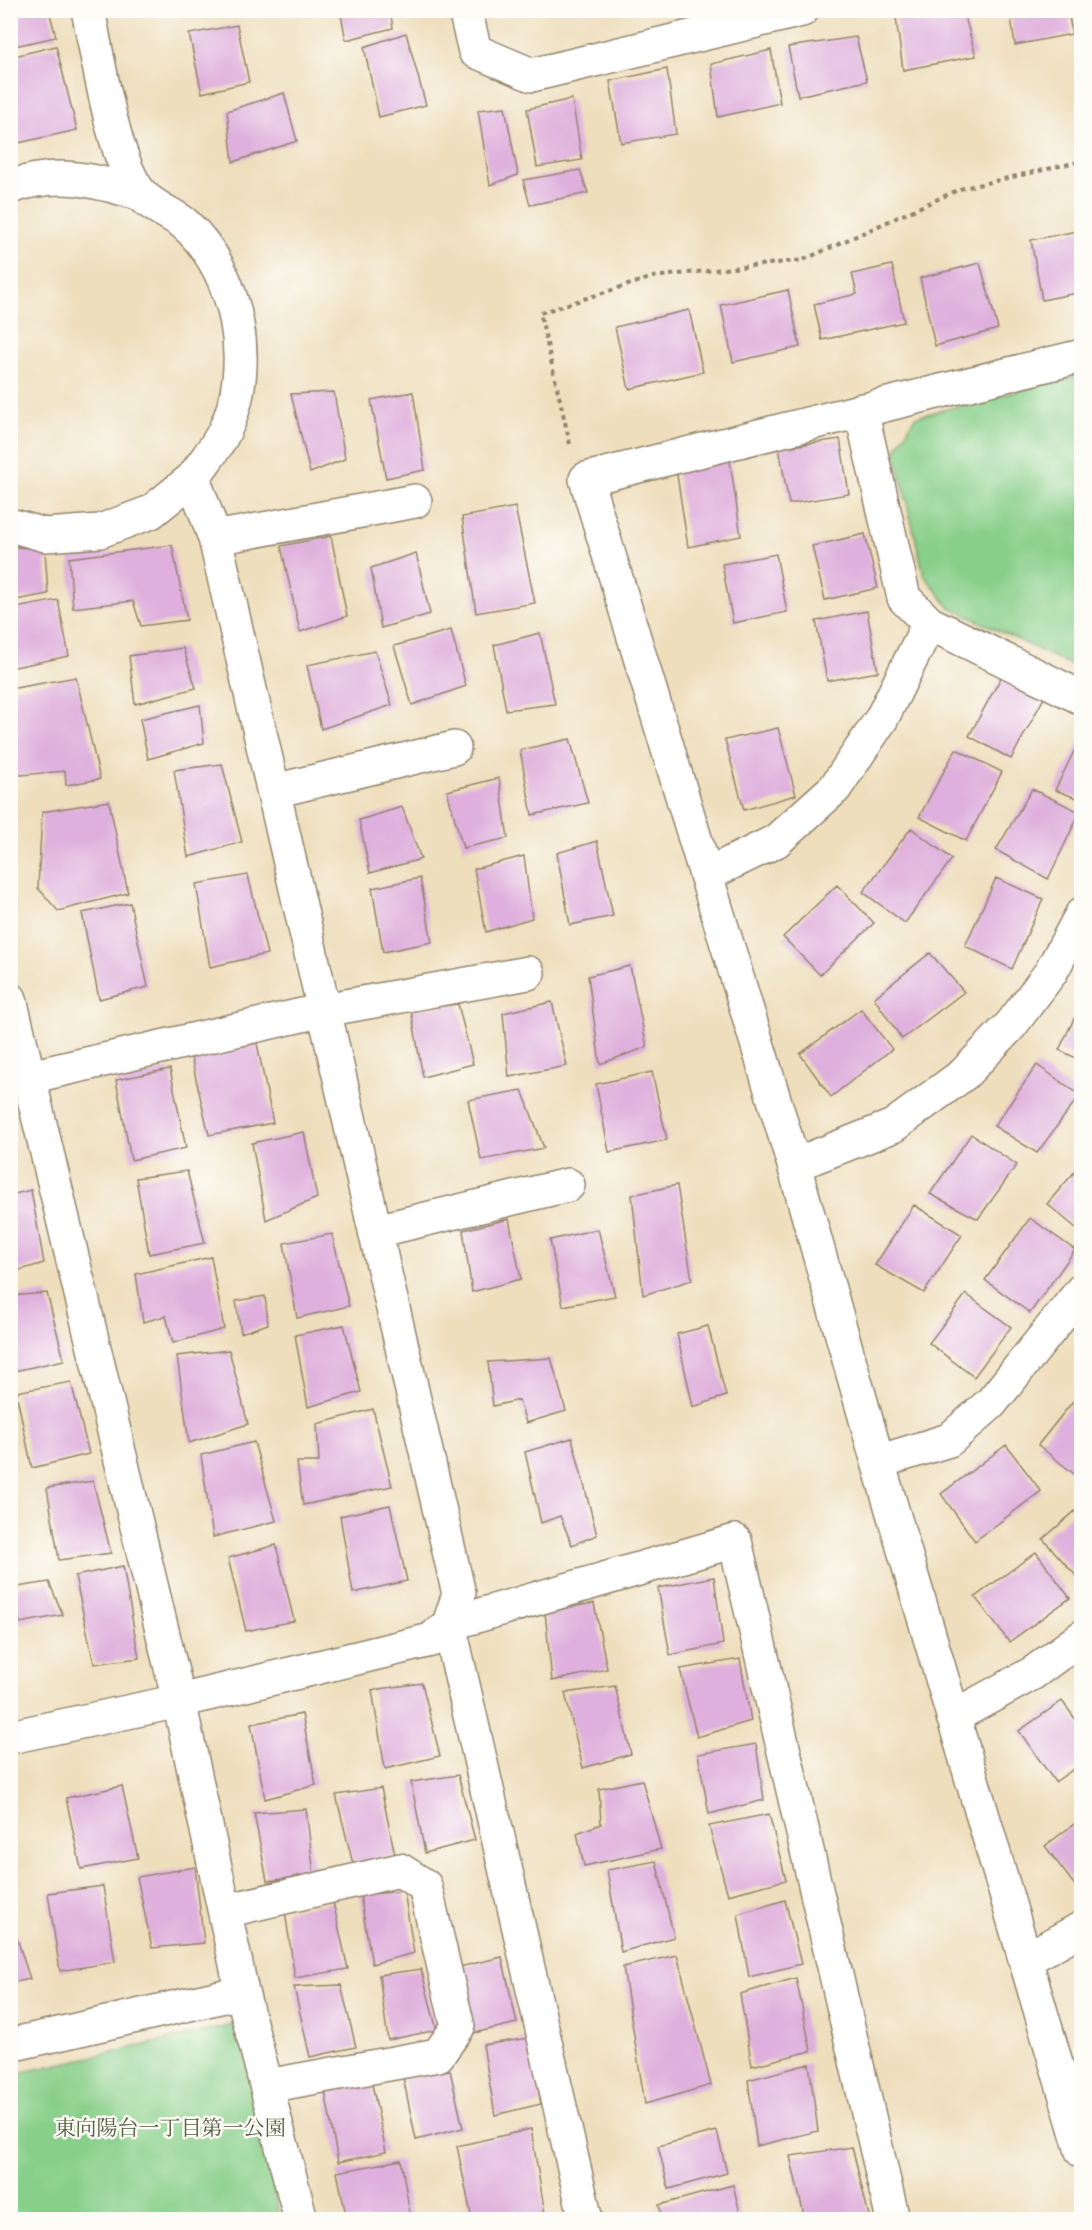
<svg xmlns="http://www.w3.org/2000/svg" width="1092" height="2230" font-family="'Sorts Mill Goudy','Noto Serif JP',serif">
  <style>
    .green { fill: #88cf89; stroke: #627c54; stroke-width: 1.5 }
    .building { fill: #dfb0dd }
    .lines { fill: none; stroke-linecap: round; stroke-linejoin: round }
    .street-casing { stroke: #94846d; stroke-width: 36 }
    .secondary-casing { stroke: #94846d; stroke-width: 36 }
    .path { stroke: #94846d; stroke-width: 4; stroke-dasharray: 4.5 4.5; stroke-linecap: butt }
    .street { stroke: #fff; stroke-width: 33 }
    .secondary { stroke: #fff; stroke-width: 33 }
    .labels { text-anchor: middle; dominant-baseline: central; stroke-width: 5; stroke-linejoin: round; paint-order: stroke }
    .park-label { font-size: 21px; fill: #525c3e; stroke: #fdfcf7 }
  </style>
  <rect width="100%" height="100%" fill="#fdfcf7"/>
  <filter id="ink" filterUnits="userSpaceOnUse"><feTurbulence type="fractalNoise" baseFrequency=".0167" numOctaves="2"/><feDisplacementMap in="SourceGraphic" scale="12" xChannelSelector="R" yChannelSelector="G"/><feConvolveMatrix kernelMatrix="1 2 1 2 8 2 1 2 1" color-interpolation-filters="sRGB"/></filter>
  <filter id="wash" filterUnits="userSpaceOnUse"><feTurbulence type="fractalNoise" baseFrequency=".008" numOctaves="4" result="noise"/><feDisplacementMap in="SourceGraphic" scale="24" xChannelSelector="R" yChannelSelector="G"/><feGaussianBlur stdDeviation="1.35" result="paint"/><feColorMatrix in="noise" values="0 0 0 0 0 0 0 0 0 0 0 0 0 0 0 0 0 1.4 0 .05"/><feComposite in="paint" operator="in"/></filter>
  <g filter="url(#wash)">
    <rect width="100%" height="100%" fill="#eedebc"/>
    <path class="green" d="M1081 375H1082L1081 670 949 607 924 575 895 452 915 417Z
      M239 2024 280 2219H11L10 2075Z"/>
    <g id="blocks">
      <path class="building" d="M10 10H49L56 37 10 47Z
        M340 10H390L393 28 346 40Z
        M927 10H963L976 56 903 70 896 17Z
        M1010 10H1068L1072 34 1015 45Z
        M237 25 249 82 202 93 189 34Z
        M406 33 426 105 379 117 364 47Z
        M856 37 867 81 798 96 788 47Z
        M56 46 77 130 14 144 10 123V57Z
        M771 50 780 103 718 117 711 64Z
        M667 69 676 134 621 143 610 81Z
        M284 93 297 141 233 162 227 111Z
        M572 99 582 160 537 167 527 109Z
        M505 107 518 175 490 185 478 110Z
        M580 170 588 193 530 205 523 180Z
        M1082 230V292L1042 300 1031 240Z
        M980 263 998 329 935 346 920 278Z
        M892 265 904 322 822 340 814 304 857 294 852 274Z
        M788 290 800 347 733 362 721 305Z
        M689 310 703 372 629 389 615 327Z
        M334 392 345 459 310 473 291 394Z
        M413 392 425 470 386 478 371 400Z
        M840 439 849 494 789 504 779 448Z
        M730 461 741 536 688 547 676 468Z
        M515 507 535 603 476 613 462 517Z
        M865 534 878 588 825 600 812 546Z
        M331 536 347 616 300 632 281 546Z
        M172 545 187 620 141 626 133 601 73 608 69 558Z
        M10 546 45 550 48 594 10 601Z
        M416 553 430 614 381 628 371 568Z
        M776 554 787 612 733 623 722 564Z
        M58 600 69 656 10 668V609Z
        M867 611 878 672 827 681 816 621Z
        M451 630 466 686 412 705 394 646Z
        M540 633 555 704 506 710 494 645Z
        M183 648 196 688 135 704 129 656Z
        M375 651 392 705 321 729 307 665Z
        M1004 672 1046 694 1011 759 969 736Z
        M76 677 100 779 66 785 65 771 10 776V689Z
        M200 705 204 743 148 759 140 719Z
        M778 728 796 795 744 810 725 740Z
        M1082 735V800L1055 790Z
        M570 739 588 803 532 815 520 750Z
        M956 749 1002 772 966 841 919 817Z
        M222 764 242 842 188 857 174 770Z
        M499 778 508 838 463 848 447 791Z
        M1032 789 1080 812 1048 879 996 850Z
        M109 801 128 893 58 911 38 888 42 812Z
        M402 807 421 859 370 873 359 820Z
        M911 828 952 859 905 923 863 892Z
        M597 841 613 916 570 925 557 853Z
        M524 856 532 918 486 932 474 869Z
        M248 875 267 954 210 967 196 884Z
        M420 878 432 942 383 952 372 888Z
        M996 878 1043 899 1012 969 965 946Z
        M837 885 874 923 820 975 783 937Z
        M130 903 148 987 99 999 82 913Z
        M930 953 964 992 902 1039 874 998Z
        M630 966 647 1047 600 1064 588 976Z
        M552 1002 567 1066 509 1077 503 1013Z
        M1082 1002V1061L1059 1050Z
        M458 1004 473 1064 423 1077 411 1010Z
        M861 1009 892 1049 831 1097 800 1054Z
        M257 1043 273 1123 209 1135 191 1057Z
        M1037 1065 1080 1095 1037 1153 994 1126Z
        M170 1069 186 1148 131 1160 116 1080Z
        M652 1072 667 1140 609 1152 596 1084Z
        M522 1090 544 1148 481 1160 468 1100Z
        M304 1132 317 1198 266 1220 252 1143Z
        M971 1134 1017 1165 978 1219 930 1194Z
        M1082 1163V1233L1047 1204Z
        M187 1171 205 1243 149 1254 136 1178Z
        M677 1185 692 1280 643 1295 632 1195Z
        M31 1190 44 1263 10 1273V1195Z
        M914 1205 962 1235 924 1293 875 1265Z
        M1030 1218 1075 1250 1030 1313 985 1280Z
        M509 1219 521 1279 472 1292 463 1230Z
        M598 1229 615 1296 563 1306 550 1240Z
        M332 1234 349 1306 297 1318 284 1243Z
        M211 1257 224 1329 173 1343 166 1316 143 1322 136 1274Z
        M47 1293 64 1360 10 1372V1296Z
        M966 1294 1011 1327 974 1377 929 1343Z
        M265 1296 268 1324 241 1333 236 1301Z
        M344 1325 361 1392 308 1407 295 1335Z
        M708 1326 726 1396 693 1407 677 1334Z
        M229 1350 248 1424 189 1443 177 1356Z
        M551 1358 566 1411 526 1423 519 1400 493 1406 488 1362Z
        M71 1382 89 1454 32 1468 16 1392Z
        M1082 1390V1472L1078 1477 1038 1445Z
        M373 1409 392 1486 303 1505 297 1462H319L317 1424Z
        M572 1438 597 1535 572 1545 560 1516 541 1523 525 1452Z
        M254 1442 276 1521 213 1537 201 1455Z
        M1006 1445 1041 1491 975 1541 941 1494Z
        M93 1481 111 1553 59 1560 47 1488Z
        M390 1505 407 1581 353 1593 340 1516Z
        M1082 1505V1577L1079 1579 1043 1539Z
        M276 1545 294 1621 246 1631 228 1558Z
        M1036 1552 1070 1598 1009 1642 975 1597Z
        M123 1566 139 1658 94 1664 75 1576Z
        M714 1577 723 1644 670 1655 658 1588Z
        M49 1582 63 1615 20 1623 11 1588Z
        M594 1603 607 1669 552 1681 545 1612Z
        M740 1659 751 1721 697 1737 680 1669Z
        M422 1683 440 1756 385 1769 372 1690Z
        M615 1686 631 1754 583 1768 565 1693Z
        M1062 1701 1082 1728V1763L1055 1782 1019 1731Z
        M302 1714 316 1785 265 1799 251 1724Z
        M756 1744 764 1800 709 1814 698 1754Z
        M458 1775 475 1840 425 1853 411 1782Z
        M642 1780 661 1849 584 1866 577 1833 601 1824 599 1789Z
        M122 1786 138 1858 81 1869 66 1798Z
        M381 1788 395 1855 353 1864 336 1795Z
        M306 1809 314 1875 267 1881 254 1813Z
        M769 1814 786 1880 728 1895 709 1826Z
        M1082 1818V1882L1076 1887 1045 1846Z
        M656 1861 674 1937 621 1952 607 1870Z
        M10 1865 15 1884 10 1885Z
        M195 1867 204 1943 152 1948 137 1877Z
        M103 1886 115 1962 60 1971 48 1893Z
        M404 1891 414 1953 372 1964 360 1895Z
        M785 1900 801 1964 749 1977 738 1914Z
        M333 1902 348 1969 295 1978 285 1911Z
        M10 1917 30 1979 10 1983Z
        M677 1955 711 2085 645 2104 623 1967Z
        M502 1957 517 2023 474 2033 459 1967Z
        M421 1969 437 2030 388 2040 379 1975Z
        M796 1978 811 2051 752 2066 740 1994Z
        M341 1985 356 2047 310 2057 294 1987Z
        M529 2038 541 2104 495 2115 483 2045Z
        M809 2064 818 2131 757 2146 748 2080Z
        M450 2070 463 2128 416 2140 403 2077Z
        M372 2084 386 2152 338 2162 325 2091Z
        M531 2129 546 2220H472L457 2146Z
        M717 2131 727 2173 669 2189 658 2146Z
        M852 2147 870 2220H805L790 2156Z
        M401 2160 411 2220H347L337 2172Z
        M733 2185 741 2217 732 2220H663L659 2205Z"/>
    </g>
  </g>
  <g filter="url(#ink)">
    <use href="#blocks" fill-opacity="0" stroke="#94846d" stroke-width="1.5"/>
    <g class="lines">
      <g class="street-casing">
        <path id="street" d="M465 10 475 51 532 75 802 10
          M10 187C59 170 94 180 141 194
          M1082 356 586 479 794 1165 878 1462 1082 2151
          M861 410 904 598 929 623 1082 698
          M10 525 45 535 100 531 151 512 193 478
          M215 538 415 501
          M274 791 454 748
          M706 875 776 841 835 788 882 718 929 623
          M10 999 179 1701 242 1992 301 2220
          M29 1077 324 1010 528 973
          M794 1165 893 1126 964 1074 1011 1025 1051 972 1082 914
          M376 1231 568 1185
          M878 1462 949 1440 991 1403 1082 1290
          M953 1717 1033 1673 1082 1637
          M225 1911 400 1870 425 1886 458 2027 438 2055 267 2086
          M1025 1960 1082 1928
          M10 2045 242 1992
          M586 2220 449 1624 735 1541 893 2220"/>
      </g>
      <g class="secondary-casing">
        <path id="secondary" d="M10 1737 179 1701 431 1640 449 1624 459 1594 215 538 193 478C203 463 216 448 224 432 256 368 239 274 186 225 173 214 152 207 141 194 113 161 98 56 88 10"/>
      </g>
      <path class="path" d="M570 444 540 313 653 277 803 260 960 189 1082 161"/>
      <use href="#street" class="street"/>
      <use href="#secondary" class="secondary"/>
    </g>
  </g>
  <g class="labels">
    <g class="park-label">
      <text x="170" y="2130">東向陽台一丁目第一公園</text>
    </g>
  </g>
  <rect width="1092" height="2230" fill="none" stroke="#fdfcf7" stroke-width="36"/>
</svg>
